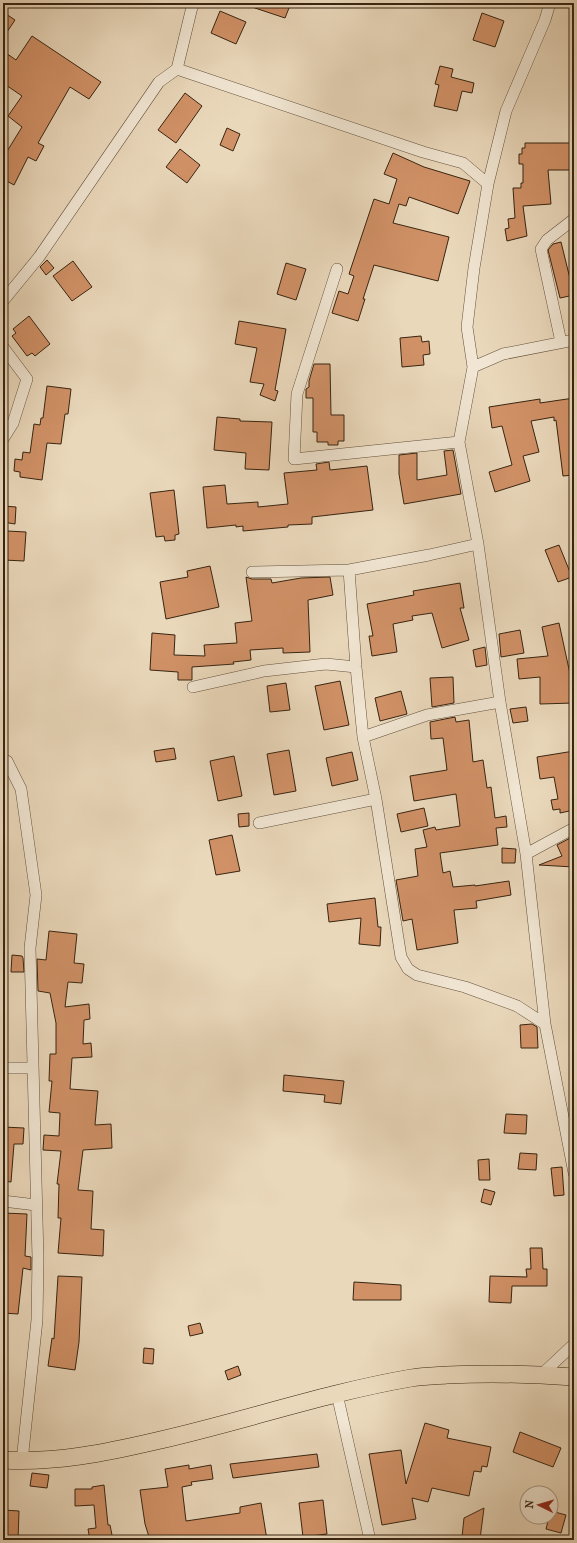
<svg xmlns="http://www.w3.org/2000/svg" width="577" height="1543" font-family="'IM FELL French Canon',serif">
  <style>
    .building { fill: #d19167; stroke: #372411 }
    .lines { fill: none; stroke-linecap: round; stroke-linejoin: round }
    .street-casing { stroke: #64513c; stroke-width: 12 }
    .primary-casing { stroke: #372411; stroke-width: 18 }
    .street { stroke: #f1e6d3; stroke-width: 11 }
    .primary { stroke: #ead8bb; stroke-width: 17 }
  </style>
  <rect width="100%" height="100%" fill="#ead8bb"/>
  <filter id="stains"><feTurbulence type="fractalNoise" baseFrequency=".005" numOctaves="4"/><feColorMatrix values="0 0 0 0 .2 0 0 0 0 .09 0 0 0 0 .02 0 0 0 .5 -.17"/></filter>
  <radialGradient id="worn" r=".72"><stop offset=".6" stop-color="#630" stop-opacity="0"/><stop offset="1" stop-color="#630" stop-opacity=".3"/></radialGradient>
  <path class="building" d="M246 3H291L285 18 246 5Z
    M220 11 246 22 236 44 211 33Z
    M3 12 15 20 3 38Z
    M482 13 504 21 495 47 473 40Z
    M32 36 101 82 89 99 70 87 38 143 44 146 36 161 28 157 14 185 3 179V152L6 153 22 127 8 116 22 96 3 83V51L16 60Z
    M440 66 453 69 451 77 474 83 472 93 462 91 457 111 434 106 439 85 435 84Z
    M185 93 202 106 176 143 158 130Z
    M227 128 240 134 233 151 220 145Z
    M525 143H574V170H548L551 204 523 206 527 236 507 241 505 229 509 228 508 219 515 218 513 188H521V183H523V164H519V154H522V148H525Z
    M180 149 200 165 187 183 166 167Z
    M393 153 424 167 470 181 458 214 409 197 406 206 399 204 393 223 449 237 438 281 374 265 363 299H365L358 321 332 313 339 291 348 294 354 276 349 274 374 199 389 204 397 179 384 174Z
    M561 242 574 295 560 298 548 250 553 244Z
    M47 260 54 268 46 275 40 267Z
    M73 261 92 287 72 301 53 276Z
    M286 263 306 269 296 300 277 294Z
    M29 316 50 344 35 356 32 353 27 356 12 336 16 333 13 329Z
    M239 321 286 329 275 390 278 391 275 401 260 395 264 384 250 382 257 348 235 344Z
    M421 336 422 342 429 341 430 354 423 355 424 365 402 367 400 338Z
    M314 364H330L331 415H344V441H338V445H328V442H317V432H313V398H306V389L309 387V381Z
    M47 386 71 389 68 414H65L61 444 47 443 42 480 20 477V472L14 471 15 459 22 460 23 452 30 453 34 424 40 425 41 418H43Z
    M574 398V418H571L574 444V475L563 476 556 420 554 421V417L531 421 539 452 523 456 530 481 495 492 489 472 512 465 502 426 492 428 489 407 540 399V403Z
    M217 417 240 419V421L272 422 269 470 245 469 246 453 214 450Z
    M453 450 461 494 404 504 399 474V455L417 453V480L447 475 444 451Z
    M329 462 330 470 367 466 373 510 312 517V524L288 525V527L243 531V526L236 527V525L207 528 203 487 225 485 227 504 258 502V507L288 504 284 473 317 470 316 464Z
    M174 490 179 534 175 535V540L165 541 164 536 156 537 150 493Z
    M3 506 16 507 15 524 3 522Z
    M7 531 26 532 24 561 4 560Z
    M559 545 572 577 558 582 545 550Z
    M210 566 219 607 166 619 160 582 188 577 187 571Z
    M246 577 252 579H271L272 583 301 578 330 577 333 595 308 600 310 652 283 653V648L250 650 251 660 233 662 234 664 192 667V680H178V672L150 670 152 633 175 635 174 655 205 656 204 645 237 643 235 623 252 621Z
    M460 583 464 608H460L469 640 442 648 432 613 412 616 413 620 393 624 397 652 372 656 369 636H373L367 604 414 595 413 591Z
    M559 623 572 683H574V703L540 704V677L519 679 517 659 548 656 542 627Z
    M520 630 524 653 501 657 499 634Z
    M485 647 487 665 476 667 473 650Z
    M453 677 454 703 432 707 430 678Z
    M340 681 349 725 324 730 315 686Z
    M286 683 290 710 270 712 267 686Z
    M401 691 407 714 380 721 375 698Z
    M526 707 528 721 513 723 510 709Z
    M455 717 456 722 469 720 473 762 483 760 487 788 491 787 495 818 506 816 507 827 496 828 498 845 440 853 443 873 450 871 453 887 475 885V886L509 881 511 895 476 901 477 908 454 910 458 943 417 950 412 919 403 921 396 880 418 876 415 849 427 847 423 830 435 827 436 830 460 826 456 794 414 801 410 776 447 770 443 738 431 739 430 722Z
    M174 748 176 759 156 762 154 751Z
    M289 750 296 791 274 795 267 754Z
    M574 751V810L560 813V809L553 810 551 800 558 799 554 777 540 779 537 757Z
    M352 752 358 780 332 786 326 758Z
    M234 756 242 796 218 801 210 761Z
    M424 808 428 826 401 832 397 814Z
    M249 813V826L239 827 238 814Z
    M232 835 240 871 216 875 209 840Z
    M574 836V867L539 865 562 856 557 845Z
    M502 848 516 849 515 863H502Z
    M375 898 378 927H381L380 946 359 944 361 918 329 922 327 904Z
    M49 931 77 934 74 963 84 964 82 983 68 982 65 1007 89 1004 90 1019 84 1020 83 1044 91 1043 92 1057 72 1058 70 1089 98 1091 95 1125 111 1124 112 1148 83 1150 78 1190 93 1191 91 1229 104 1230 103 1256 58 1253 61 1218H58L59 1184H57L61 1151 43 1150 44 1135 59 1136 60 1113 49 1112 52 1081H49L50 1054H56V1023L50 993 38 991 37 959 46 960Z
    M12 955 22 956 23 958 24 972H11Z
    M532 1024 537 1027 538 1048H521L520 1025Z
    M284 1075 344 1081 341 1104 324 1102 325 1095 283 1091Z
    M506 1114 527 1115 526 1134 504 1133Z
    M3 1127 24 1128 23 1144H14L11 1182 3 1181Z
    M520 1153 537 1154 536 1170 518 1169Z
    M489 1159 490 1180H479L478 1160Z
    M562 1167 564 1195 554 1196 551 1168Z
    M484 1189 495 1192 491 1205 481 1202Z
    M3 1213 27 1214 25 1256 31 1257V1270L23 1268 18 1314 3 1313V1262L5 1240H3Z
    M530 1248H542L543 1269H547V1286H512L511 1303 489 1302 490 1276 527 1277 526 1269H531Z
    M58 1276 82 1277 79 1342 75 1370 48 1366 52 1338 54 1339Z
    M354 1282 401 1285V1300H353Z
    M200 1323 203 1333 190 1336 188 1326Z
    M144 1348 154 1349 153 1364 143 1363Z
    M238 1366 241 1375 228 1380 225 1371Z
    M425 1423 449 1430 447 1438 491 1447 487 1467 482 1466 481 1472 474 1471 469 1496 432 1488 428 1502 412 1498 416 1519 382 1525 369 1454 401 1450 406 1484Z
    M520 1432 561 1448 553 1467 513 1452Z
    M317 1454 319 1467 233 1478 230 1464Z
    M189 1465V1469L211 1465 213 1479 191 1482 192 1485 182 1487 186 1521 240 1513V1507L261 1503 267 1540H150L145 1524 140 1490 168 1487 165 1469Z
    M32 1473 49 1475 47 1488 30 1486Z
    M104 1485 108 1525H110L113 1540H90L88 1529 96 1528 94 1505 75 1506V1489H92V1487Z
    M323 1500 327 1534 303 1537 299 1503Z
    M484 1508 480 1539 462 1537 464 1518Z
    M3 1510 19 1511 18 1540H3Z
    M551 1511 566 1515 561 1533 546 1529 549 1517H551Z"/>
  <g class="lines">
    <g class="street-casing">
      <path id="street" d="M550 3 545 20 506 111 488 184 474 268 467 327 473 367 459 442 478 544 500 702 526 854 545 1024 574 1173
        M177 69 423 152 463 163 488 184
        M337 269 297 394 294 459 459 442
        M3 301 39 257 159 82 177 69 192 7 195 3
        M561 342 541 249 547 240 574 219
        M3 347 27 379 13 423 3 439
        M473 367 503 354 574 340
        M349 570 356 667 363 737 376 799 401 957 408 969 417 975 465 987 517 1006 545 1024
        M252 572 349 570 429 555 478 544
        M193 687 264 671 326 664 356 667
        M363 737 427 715 500 702
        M3 760 7 761 21 789 36 895 30 948 38 1258 37 1320 22 1461
        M259 823 376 799
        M526 854 574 828
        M3 1068H32
        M3 1201 36 1205
        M541 1375 574 1344
        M337 1394 370 1540"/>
    </g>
    <g class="primary-casing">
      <path id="primary" d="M3 1460C55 1463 105 1453 156 1441 241 1422 324 1393 411 1378 423 1376 435 1376 447 1375 490 1373 532 1374 574 1377"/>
    </g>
    <use href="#street" class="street"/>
    <use href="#primary" class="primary"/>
  </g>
  <rect width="577" height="1543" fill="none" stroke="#ead8bb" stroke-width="16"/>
  <rect x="4" y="4" width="569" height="1535" fill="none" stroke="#372411" stroke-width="2"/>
  <rect x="8" y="8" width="561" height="1527" fill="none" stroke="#372411"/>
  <g transform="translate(539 1505) rotate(275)"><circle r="19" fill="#f1e6d3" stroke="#a79885"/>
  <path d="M0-3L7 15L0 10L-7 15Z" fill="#8f2418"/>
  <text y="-6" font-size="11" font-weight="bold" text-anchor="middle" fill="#372411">N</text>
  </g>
  <rect width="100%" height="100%" filter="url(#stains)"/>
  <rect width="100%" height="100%" fill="url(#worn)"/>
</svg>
